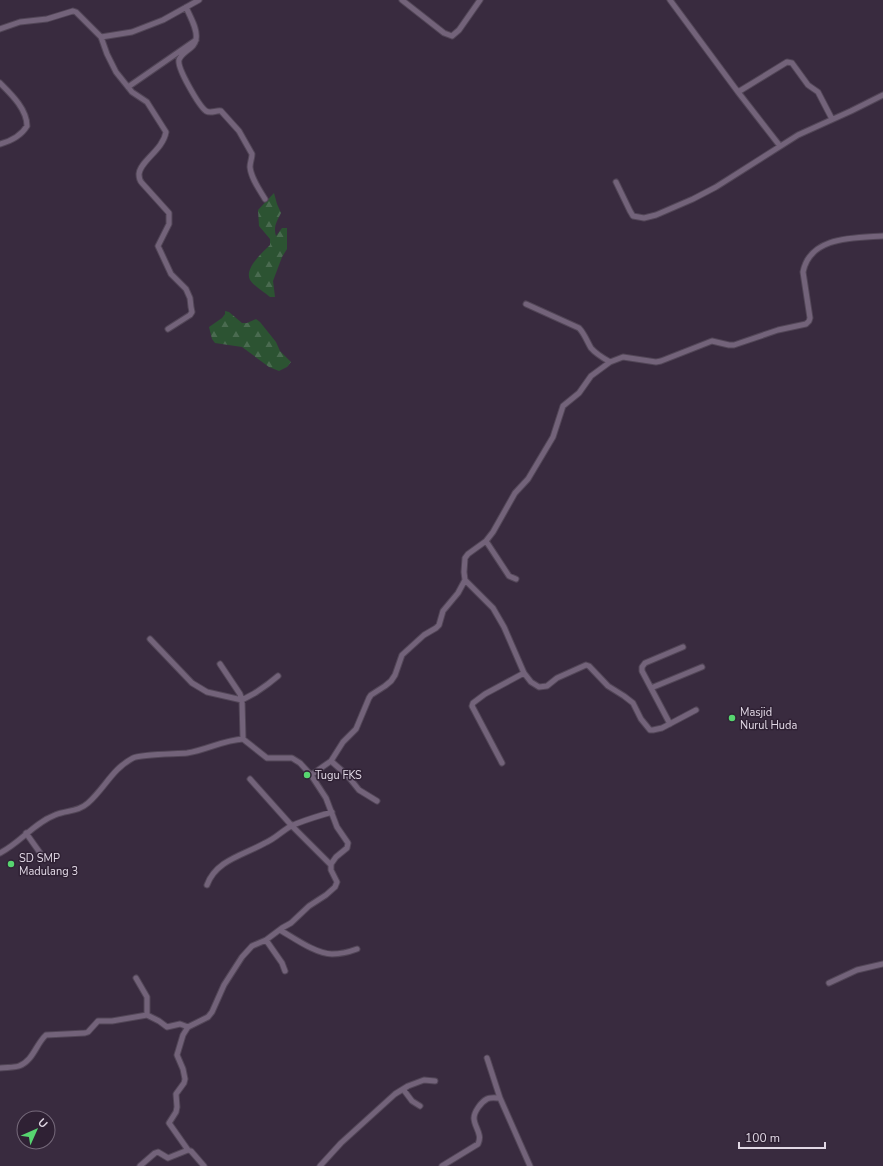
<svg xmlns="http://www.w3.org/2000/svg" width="883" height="1166" font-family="'Nunito Sans',sans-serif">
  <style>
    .forest { fill: url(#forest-firs) }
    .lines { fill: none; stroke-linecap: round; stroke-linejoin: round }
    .minor-casing { stroke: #524657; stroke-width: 7 }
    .minor { stroke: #73637a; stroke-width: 5 }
    .poi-dot { fill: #57d570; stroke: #2f2134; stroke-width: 1.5 }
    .labels { text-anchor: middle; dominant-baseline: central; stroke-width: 3; stroke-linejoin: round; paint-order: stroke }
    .poi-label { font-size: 11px; fill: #e1d8e5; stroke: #2f2134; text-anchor: start }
  </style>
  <defs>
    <pattern id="forest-firs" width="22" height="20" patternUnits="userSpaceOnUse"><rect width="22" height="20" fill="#2c5332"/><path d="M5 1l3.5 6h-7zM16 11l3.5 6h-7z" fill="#4a6b50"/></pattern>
  </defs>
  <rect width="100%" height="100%" fill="#392b3f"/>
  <path class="forest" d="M274 193 277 204 281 213C277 221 273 227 276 236L282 228H287V249L282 257 273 281 275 297H270C264 292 254 286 250 280 244 268 263 252 270 245V239L259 226 258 210Z
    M225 311 229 312 242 323H247L256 319 260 322 276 342 280 351 291 362 287 367 279 371 269 367 242 347 215 343 212 339 209 327 222 318 225 314Z"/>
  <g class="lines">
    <g class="minor-casing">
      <path id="minor" d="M402 0 444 33 452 36 459 30 480 0
        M670 0 738 92 780 146
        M186 7C190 17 198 29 196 39 195 49 182 51 179 60 177 68 199 106 206 111 211 114 216 110 221 111L239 131 252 154C252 159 250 162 250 167 251 178 259 189 265 199
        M0 29 20 22 47 19 73 11 76 12 101 37 107 54 116 72 132 92 147 102 166 132C163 150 140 161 139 174 139 178 140 181 142 183L169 213V224L158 246 171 274 186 289 190 298 191 307 192 312 190 315 168 329
        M101 37 132 32 163 20 199 0
        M0 83C11 94 27 109 27 126 21 136 11 141 0 144
        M128 87 196 40
        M738 92 787 62 792 63 808 85 818 92 832 119
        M616 182 630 211 633 216 644 218 656 215 693 199 716 187 798 135 851 111 883 95
        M526 304 579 328C584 333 587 341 591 348 596 354 603 358 610 362
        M486 541 509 576 516 579
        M465 580 493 608 504 627 524 673 531 682 539 687 547 686 557 678 586 665 589 666 608 686 624 696 633 703 641 719 650 730H653L662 728 696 710
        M150 639 192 683 207 692 242 700 255 693 268 684 278 676
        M220 664 240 694 242 700 243 739
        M651 688 702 667
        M670 724 642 671V667L645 663 683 647
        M331 761 347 775 359 790 377 801
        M502 763 472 706 473 703 485 694 524 673
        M250 779 292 826 331 865
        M26 833 43 857
        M0 853C20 843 34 823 55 815 67 810 78 812 88 803 105 788 112 769 133 758 141 754 176 754 187 753 206 750 224 740 243 739L267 758H292L300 763 311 775 331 761 343 742 356 729 369 698 371 695 385 686 391 681 395 675 402 655 424 635 436 628 439 625 443 611 458 593 465 580 464 572 465 558 468 554 486 541 493 532 515 493 528 479 553 437 563 406 579 393 591 376 610 362 623 357 656 362 661 361 712 341 729 345H734L778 330 806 324 809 321 810 318 803 272C810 236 854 238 883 236
        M207 885C216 860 244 855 265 843 275 839 282 831 291 826 304 820 319 816 332 812
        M280 930C294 938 316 954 332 954 341 954 349 952 357 949
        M266 940 282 963 285 971
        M136 978 147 997V1015
        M829 983 857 970 883 964
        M487 1058 500 1098 530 1166
        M0 1068C6 1067 13 1068 19 1066 33 1061 36 1044 46 1035L85 1033 88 1032 98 1021H112L147 1015 159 1021 167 1027 180 1024 188 1027 208 1017 212 1012 224 985 242 957 252 946 266 940 282 928 291 923 309 906 326 895 335 887 337 882 331 870V864L336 857 347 848 348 843 337 827 326 798 311 775
        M403 1089 412 1101 420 1106
        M188 1150 169 1123 176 1112 177 1107 176 1094 184 1083 185 1079 183 1069 177 1055 183 1035 188 1027
        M140 1166 155 1153 158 1152 168 1158 188 1150 191 1151 204 1166
        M320 1166 341 1143 395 1094 408 1086 424 1080 435 1081
        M442 1166 478 1144C483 1134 474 1127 474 1118 474 1112 481 1102 487 1099 490 1097 496 1098 500 1098"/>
    </g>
    <use href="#minor" class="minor"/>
  </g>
  <g class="poi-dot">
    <circle cx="732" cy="718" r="4"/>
    <circle cx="307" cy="775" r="4"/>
    <circle cx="11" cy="864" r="4"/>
  </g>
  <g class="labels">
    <g class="poi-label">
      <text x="740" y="712">Masjid<tspan x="740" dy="13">Nurul Huda</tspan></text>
      <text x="315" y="775">Tugu FKS</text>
      <text x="19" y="858">SD SMP<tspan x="19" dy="13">Madulang 3</tspan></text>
    </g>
  </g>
  <g transform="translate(36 1130) rotate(45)"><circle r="19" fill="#2f2134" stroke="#766a7b"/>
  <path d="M0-3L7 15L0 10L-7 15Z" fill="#57d570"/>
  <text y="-6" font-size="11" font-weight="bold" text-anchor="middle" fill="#e1d8e5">U</text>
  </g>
  <path d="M739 1142v6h86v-6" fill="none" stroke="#e1d8e5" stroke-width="2"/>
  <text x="745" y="1142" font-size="12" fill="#e1d8e5" stroke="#2f2134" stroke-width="3" paint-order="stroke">100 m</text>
</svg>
